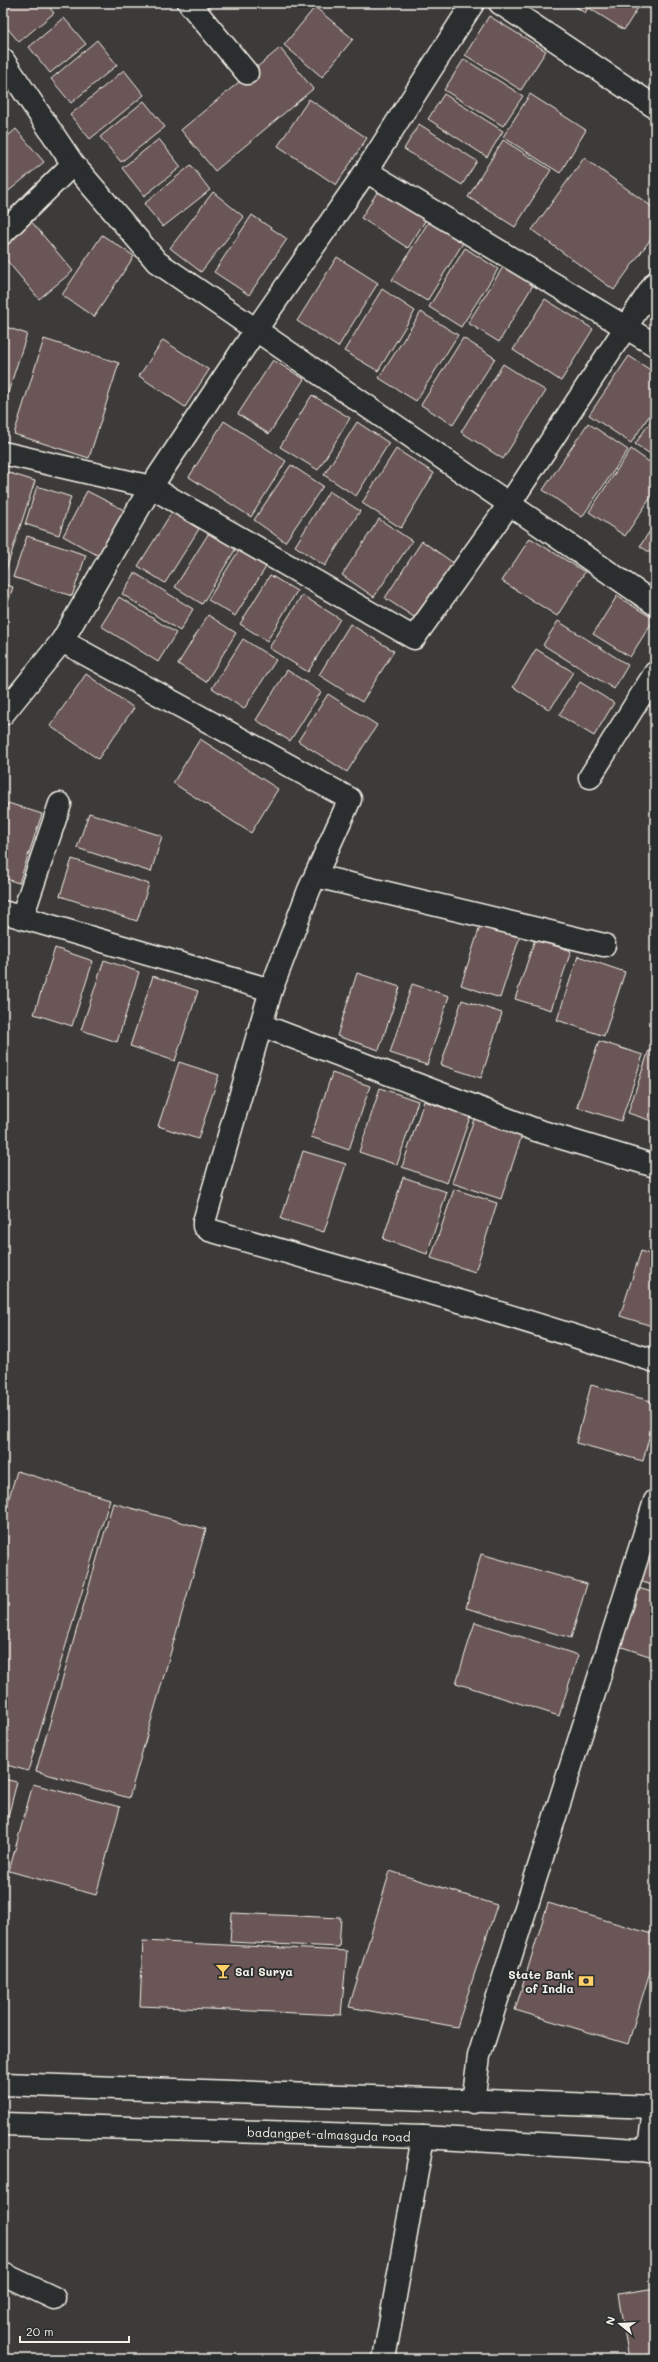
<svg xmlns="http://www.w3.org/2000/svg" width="658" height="2362" font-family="Mali,sans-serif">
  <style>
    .building { fill: #6a5756; stroke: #f4f1e8 }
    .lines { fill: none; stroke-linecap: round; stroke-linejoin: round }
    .minor-casing { stroke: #f4f1e8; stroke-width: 25 }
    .minor { stroke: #2a2d2e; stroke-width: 22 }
    .labels { text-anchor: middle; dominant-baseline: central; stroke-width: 3.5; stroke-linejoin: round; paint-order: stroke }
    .poi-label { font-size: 12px; font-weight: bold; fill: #f4f1e8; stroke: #2a2d2e; text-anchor: start }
    .street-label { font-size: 12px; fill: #f4f1e8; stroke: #2a2d2e }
  </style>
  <rect width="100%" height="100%" fill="#3d3a3a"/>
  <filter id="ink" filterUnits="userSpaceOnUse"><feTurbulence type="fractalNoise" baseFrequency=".025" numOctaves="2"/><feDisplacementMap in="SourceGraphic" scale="8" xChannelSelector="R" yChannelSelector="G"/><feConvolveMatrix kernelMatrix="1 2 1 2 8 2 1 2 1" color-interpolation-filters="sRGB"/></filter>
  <g filter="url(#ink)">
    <path class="building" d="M14 3H46L54 13 19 42 3 23V12Z
      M570 3H591L585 13Z
      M593 3H641L624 30 589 8Z
      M315 7 353 39 322 77 284 45Z
      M489 16 546 51 521 90 465 55Z
      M64 18 86 44 50 73 29 47Z
      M97 40 117 65 71 103 51 79Z
      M280 48 313 89 215 171 181 130Z
      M464 59 523 96 503 126 444 90Z
      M124 70 144 95 90 139 70 115Z
      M444 94 503 131 487 157 428 119Z
      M530 94 586 130 560 173 503 137Z
      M309 99 367 138 336 185 278 146Z
      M144 101 165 127 121 162 100 137Z
      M419 124 477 161 462 185 404 149Z
      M16 129 44 162 5 194 3 140Z
      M159 139 181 167 144 196 122 168Z
      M503 140 551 170 515 227 468 197Z
      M584 158 655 209V233L614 290 532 230Z
      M191 165 210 190 163 227 144 204Z
      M383 183 430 213 408 248 361 218Z
      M213 192 244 217 201 272 170 248Z
      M252 215 287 239 249 295 214 272Z
      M30 220 73 271 39 299 3 256V243Z
      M429 221 463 243 427 301 392 280Z
      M102 235 134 256 94 317 62 295Z
      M465 248 498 269 461 327 429 307Z
      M337 257 378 283 338 347 297 321Z
      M503 267 533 285 499 342 468 323Z
      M382 289 415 311 378 371 344 351Z
      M545 299 593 329 561 381 513 350Z
      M421 312 458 335 416 401 379 378Z
      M3 326 27 334 3 408Z
      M463 338 495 358 453 425 421 405Z
      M44 339 119 363 89 458 14 434Z
      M163 340 209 370 185 407 139 376Z
      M629 356 655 373V407L631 443 589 415Z
      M273 360 304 379 269 434 238 414Z
      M503 364 546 391 503 459 461 432Z
      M312 395 350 418 318 470 280 447Z
      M655 415V457L635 444Z
      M224 421 286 461 251 517 189 477Z
      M357 422 389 443 356 496 324 475Z
      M588 423 628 450 582 517 543 490Z
      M396 449 434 473 401 528 362 503Z
      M631 449 655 466V491L625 536 589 512Z
      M291 465 323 486 285 542 254 520Z
      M3 471 35 481 5 573 3 572Z
      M37 486 71 497 59 535 25 524Z
      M87 491 124 510 99 556 63 536Z
      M329 491 360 511 325 566 295 546Z
      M172 512 199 529 165 583 138 566Z
      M379 519 412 541 374 597 342 575Z
      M655 523V556L640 546Z
      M212 528 238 545 202 604 175 587Z
      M27 536 86 555 72 596 13 577Z
      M530 538 585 572 557 616 502 581Z
      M422 541 455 564 417 619 385 598Z
      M239 550 266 567 235 616 208 600Z
      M135 573 193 609 180 631 122 594Z
      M270 575 297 591 267 641 240 624Z
      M3 584 13 587 3 618Z
      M302 595 340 619 308 672 269 648Z
      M617 596 654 619 630 657 593 634Z
      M119 597 176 633 158 662 101 626Z
      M208 615 236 633 206 682 178 664Z
      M558 621 628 665 614 689 543 645Z
      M350 624 394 651 362 702 319 675Z
      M243 639 276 660 244 709 212 688Z
      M536 649 573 672 550 710 513 687Z
      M287 670 321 692 290 741 256 720Z
      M86 674 134 708 98 759 50 726Z
      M580 682 614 703 594 736 559 715Z
      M328 694 377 725 347 772 298 741Z
      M655 696V709L649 706Z
      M200 739 278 789 251 833 173 783Z
      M8 803 42 814 19 883 3 878V818Z
      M89 813 162 836 151 872 77 848Z
      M72 859 149 884 137 921 60 896Z
      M483 917 522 930 500 998 461 985Z
      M535 939 571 951 551 1010 515 999Z
      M55 948 93 961 72 1026 34 1014Z
      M578 956 625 972 604 1036 557 1020Z
      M104 960 139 972 117 1042 81 1030Z
      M357 973 400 987 379 1050 337 1036Z
      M153 976 198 991 175 1061 130 1046Z
      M412 984 449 996 427 1065 390 1053Z
      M462 1000 502 1013 481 1078 441 1065Z
      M599 1041 643 1055 621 1121 577 1107Z
      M649 1050 655 1052V1122L628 1113Z
      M179 1062 219 1075 198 1139 158 1126Z
      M332 1073 370 1086 349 1150 311 1137Z
      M380 1088 418 1101 397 1165 359 1152Z
      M424 1101 470 1117 447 1183 402 1167Z
      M475 1116 523 1132 501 1199 452 1183Z
      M303 1151 346 1164 324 1232 281 1219Z
      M403 1177 447 1192 427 1254 383 1239Z
      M454 1189 497 1203 475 1272 431 1258Z
      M641 1251 655 1256V1327L620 1316Z
      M591 1385 655 1402V1414L643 1461 576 1443Z
      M17 1471 110 1499 28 1771 3 1764V1518Z
      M113 1503 206 1529 129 1798 36 1771Z
      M655 1526V1586L636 1580Z
      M481 1554 587 1584 571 1638 466 1608Z
      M638 1588 655 1593V1658L619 1646Z
      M475 1622 578 1655 559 1716 456 1683Z
      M3 1779 17 1782 3 1836Z
      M33 1784 120 1807 96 1895 9 1871Z
      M390 1871 497 1905 457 2027 349 2007Z
      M548 1903 655 1935V1955L628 2044 515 2010Z
      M232 1913 341 1918 339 1947 230 1942Z
      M143 1941 347 1951 341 2015 140 2006Z
      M655 2288V2359H629L618 2294Z"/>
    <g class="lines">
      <g class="minor-casing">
        <g id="minor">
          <path d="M189 3 247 73"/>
          <path d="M500 3 655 107"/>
          <path d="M3 60 73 164 157 262 655 604"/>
          <path d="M366 171 473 3"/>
          <path d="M3 233 73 164"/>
          <path d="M3 453 151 487 414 638 510 503 655 283"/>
          <path d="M62 641 151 487 255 331 366 171 655 345"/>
          <path d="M3 714 62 641 350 799 309 890 271 990"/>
          <path d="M590 777 655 673"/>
          <path d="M316 876 604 945"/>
          <path d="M3 912 271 990 204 1222V1226L209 1230 480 1307 655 1361"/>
          <path d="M22 917 60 804"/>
          <path d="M261 1025 536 1130 655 1166"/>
          <path d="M3 2084 655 2107"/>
          <path d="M473 2102 479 2056 655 1501"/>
          <path id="s1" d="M3 2124 423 2137 655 2151"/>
          <path d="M649 2151 654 2107"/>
          <path d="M3 2274 54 2298"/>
          <path d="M384 2359 423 2137"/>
        </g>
      </g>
      <use href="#minor" class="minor"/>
    </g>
  </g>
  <defs>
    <g id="bar-bare" transform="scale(1.2)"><path d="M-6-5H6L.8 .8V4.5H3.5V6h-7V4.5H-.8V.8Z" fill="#ffd166" stroke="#2a2d2e" stroke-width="2.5" paint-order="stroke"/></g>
    <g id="bank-bare" transform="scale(1.2)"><path d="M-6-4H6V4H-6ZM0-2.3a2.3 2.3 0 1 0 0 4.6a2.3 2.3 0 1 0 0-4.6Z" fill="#ffd166" stroke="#2a2d2e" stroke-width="2.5" paint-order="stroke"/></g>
  </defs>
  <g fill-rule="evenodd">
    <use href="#bar-bare" x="223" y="1971"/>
    <use href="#bank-bare" x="586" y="1981"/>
  </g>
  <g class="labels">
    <g class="poi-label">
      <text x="235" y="1971">Sai Surya</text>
      <text x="574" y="1974" text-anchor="end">State Bank<tspan x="574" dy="14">of India</tspan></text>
    </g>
    <g class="street-label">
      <text stroke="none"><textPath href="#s1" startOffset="326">badangpet-almasguda road</textPath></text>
    </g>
  </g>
  <rect width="658" height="2362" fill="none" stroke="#2a2d2e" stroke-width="16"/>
  <rect x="8" y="8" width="642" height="2346" fill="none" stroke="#f4f1e8" stroke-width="1.5" filter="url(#ink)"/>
  <g transform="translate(620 2324) rotate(288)" stroke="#2a2d2e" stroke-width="3" paint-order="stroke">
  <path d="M0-3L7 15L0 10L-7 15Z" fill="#f4f1e8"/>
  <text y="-6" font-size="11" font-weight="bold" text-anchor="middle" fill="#f4f1e8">N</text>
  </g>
  <path d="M20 2336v6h109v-6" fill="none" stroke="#f4f1e8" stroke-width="2"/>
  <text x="26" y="2336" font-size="12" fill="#f4f1e8" stroke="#2a2d2e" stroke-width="3" paint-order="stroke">20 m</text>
</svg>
